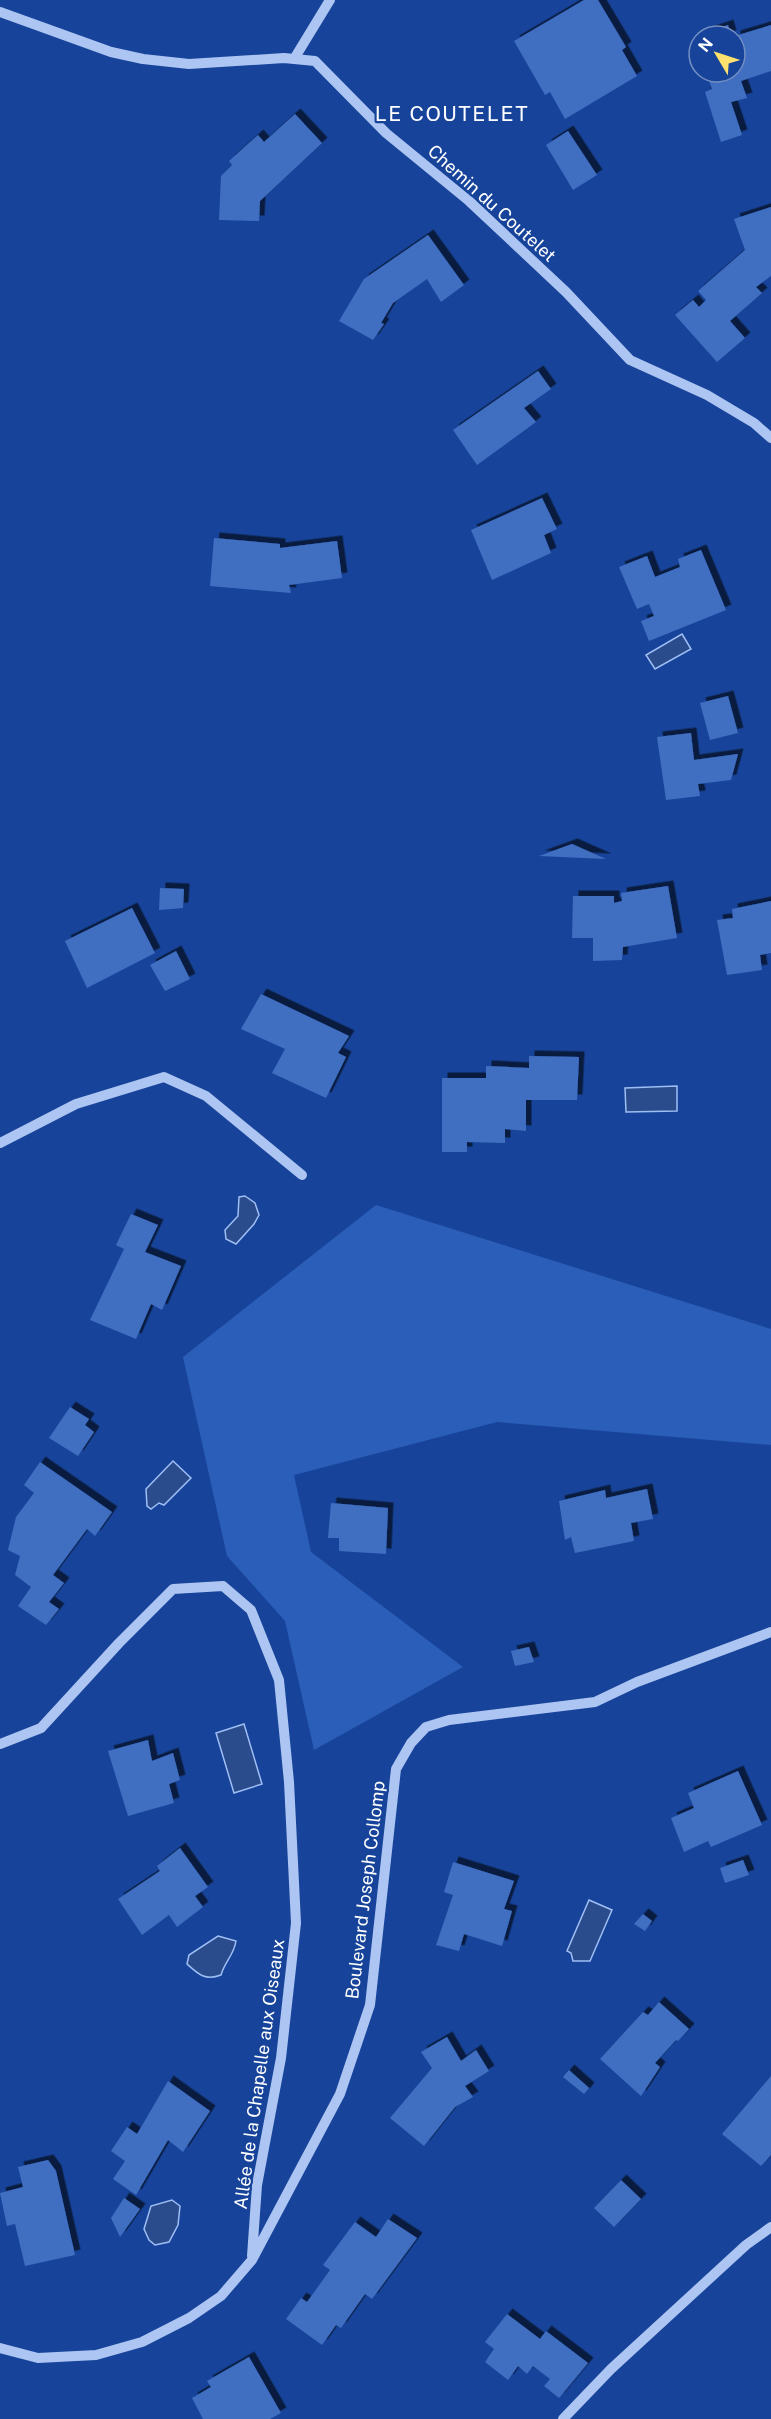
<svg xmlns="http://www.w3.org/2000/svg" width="771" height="2419" font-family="'Public Sans',sans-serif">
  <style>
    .green { fill: #2b5eb8 }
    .water { fill: #2a4b8c; stroke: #9fbff4; stroke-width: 1.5 }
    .building { fill: #406ec1; filter: url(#shadow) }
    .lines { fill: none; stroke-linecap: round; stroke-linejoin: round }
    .minor { stroke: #adc5f2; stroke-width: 10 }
    .labels { text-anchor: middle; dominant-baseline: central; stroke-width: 4.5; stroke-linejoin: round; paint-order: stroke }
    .street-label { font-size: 18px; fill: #fff; stroke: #17449a }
    .quarter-label { font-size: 21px; letter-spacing: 1.5px; fill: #fff; stroke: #17449a }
  </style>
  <defs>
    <filter id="shadow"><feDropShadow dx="5.5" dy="-5.5" stdDeviation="0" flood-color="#0009"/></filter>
  </defs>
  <rect width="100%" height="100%" fill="#17449a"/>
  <path class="green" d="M376 1205 771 1329V1445L497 1422 294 1475 311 1552 463 1667 314 1750 285 1621 227 1556 183 1357Z"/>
  <path class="water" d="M682 634 691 649 655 669 646 655Z
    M677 1086V1111L626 1112 625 1088Z
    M245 1196 255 1203 259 1215 254 1224 236 1244 226 1239 225 1230 238 1216 239 1197Z
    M173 1461 191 1478 164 1505 159 1503 151 1509 147 1506 146 1489Z
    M244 1724 262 1784 234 1793 216 1733Z
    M589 1900 612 1910 590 1961H573L571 1953 567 1951Z
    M218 1936 236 1941C234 1955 225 1961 221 1975 205 1981 198 1974 187 1964L189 1955Z
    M172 2200 180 2206 178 2225 169 2242 155 2245 149 2240 144 2229 151 2206Z"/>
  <path class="building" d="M584 0H598L626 47 622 50 637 76 565 119 550 92 545 95 514 41Z
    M728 25 731 36H699V48L695 36Z
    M771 25V71L741 81 747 98 731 102 742 135 721 142 705 92 712 89 706 72H735V36Z
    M295 114 322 143 260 201 259 221 219 220 221 176 232 165 229 161 258 135 264 142Z
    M568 131 597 175 573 190 546 145Z
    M771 207V276L756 287 762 293 730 321 745 338 717 362 675 315 693 300 699 307 706 300 698 291 745 250 734 219Z
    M428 235 464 285 441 302 427 279 393 303 381 323 384 324 373 340 339 321 364 279Z
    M538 371 551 389 524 408 536 422 477 465 453 430Z
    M542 498 557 529 544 535 551 553 492 580 471 530Z
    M214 538 280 544V548L337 541 342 578 289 585 291 593 210 586Z
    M701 550 726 610 649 641 641 621 654 616 649 604 637 609 619 567 647 556 655 577 680 567 678 559Z
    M728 696 738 733 710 740 700 703Z
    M691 733 694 760 738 754 731 780 698 784 700 796 666 800 657 737Z
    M572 844 606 859 539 856Z
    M668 886 677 938 623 947 622 960 593 961V938H572L573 896H614V903L622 901 621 893Z
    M160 888 184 889 183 908 159 910Z
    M771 901V953L760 955 762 970 727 975 717 920 733 918 732 909Z
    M132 908 155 953 87 988 65 941Z
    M176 951 190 979 165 991 150 965Z
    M261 994 349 1036 338 1053 346 1057 326 1098 272 1073 285 1049 241 1029Z
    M529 1056 579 1057 577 1100H526V1131L505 1129V1143L467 1142V1152H442V1078H486V1066L529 1068Z
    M131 1214 158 1225 145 1252 181 1266 162 1310 151 1304 136 1339 90 1320 124 1249 116 1245Z
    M70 1407 89 1419 85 1425 94 1432 78 1456 49 1438Z
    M40 1462 112 1512 95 1536 87 1529 53 1575 64 1583 49 1602 59 1609 46 1625 18 1606 31 1587 15 1575 20 1556 8 1550 16 1517 34 1493 24 1485Z
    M647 1489 653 1519 631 1523 634 1541 575 1553 571 1537 565 1540 559 1501 605 1490 606 1498Z
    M331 1503 388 1508 386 1554 339 1551V1538H328Z
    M529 1647 534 1662 515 1666 511 1651Z
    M148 1740 152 1761 173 1753 180 1780 169 1784 174 1803 128 1816 108 1751Z
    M738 1771 762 1825 711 1847 708 1841 684 1852 671 1818 694 1808 688 1793Z
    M180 1848 208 1887 195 1896 203 1907 177 1927 169 1915 142 1935 118 1899 160 1871 157 1866Z
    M743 1860 749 1875 725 1883 720 1868Z
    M453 1862 514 1881 504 1909 512 1911 502 1946 464 1934 459 1951 436 1945 453 1895 444 1892Z
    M643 1914 652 1921 645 1931 634 1924Z
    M659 2002 689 2029 678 2041 676 2040 655 2063 660 2067 641 2096 600 2059 643 2012 648 2015Z
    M447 2037 461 2061 476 2050 489 2071 465 2086 473 2097 455 2107 424 2146 390 2118 432 2068 421 2052Z
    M569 2070 589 2088 584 2094 563 2077Z
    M771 2076V2155L761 2166 722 2134Z
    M168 2081 210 2111 183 2152 168 2140 136 2195 113 2179 125 2161 111 2151 127 2127 137 2134Z
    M48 2160 56 2171 75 2255 25 2266 15 2224 7 2226 0 2193 23 2187 18 2167Z
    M621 2180 641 2199 614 2227 594 2208Z
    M124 2198 140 2209 120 2237 111 2218Z
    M388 2219 417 2238 372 2299 365 2294 341 2328 336 2325 322 2345 286 2319 301 2298 307 2302 330 2270 323 2265 355 2222 376 2237Z
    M507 2314 540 2339 546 2331 588 2363 559 2398 544 2386 550 2379 533 2366 527 2374 518 2366 508 2380 485 2362 494 2349 485 2342Z
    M249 2357 281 2413 270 2419H203L192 2398 211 2387 207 2381Z"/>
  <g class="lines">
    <path class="minor" d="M0 12 111 52 143 59 189 64 284 58 315 61 386 133 469 201 566 292 630 360 707 395 754 423 771 438
      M294 59 330 0
      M0 1143 76 1104 164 1077 206 1096 302 1175
      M0 1744 41 1728 119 1643 173 1589 223 1586 251 1610 279 1680 289 1782 296 1923 281 2058 257 2185 252 2256
      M0 2348 38 2358 96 2355 142 2342 189 2318 221 2296 252 2260 340 2094 370 2005 396 1769 411 1743 426 1727 449 1720 595 1702 637 1682 771 1632
      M563 2419 611 2369 746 2245 771 2227"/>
  </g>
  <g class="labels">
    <g class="street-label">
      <text transform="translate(492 203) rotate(42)">Chemin du Coutelet</text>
      <text transform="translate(365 1890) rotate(-83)">Boulevard Joseph Collomp</text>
      <text transform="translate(259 2074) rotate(-82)">Allée de la Chapelle aux Oiseaux</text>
    </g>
    <g class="quarter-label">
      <text x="452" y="113">LE COUTELET</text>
    </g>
  </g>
  <g transform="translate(717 54) rotate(309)"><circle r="28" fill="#17449a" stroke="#748fc2" stroke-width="1.5"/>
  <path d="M0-4.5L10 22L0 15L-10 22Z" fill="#ffe26d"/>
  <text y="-9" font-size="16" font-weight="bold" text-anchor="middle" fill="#ffffff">N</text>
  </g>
</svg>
